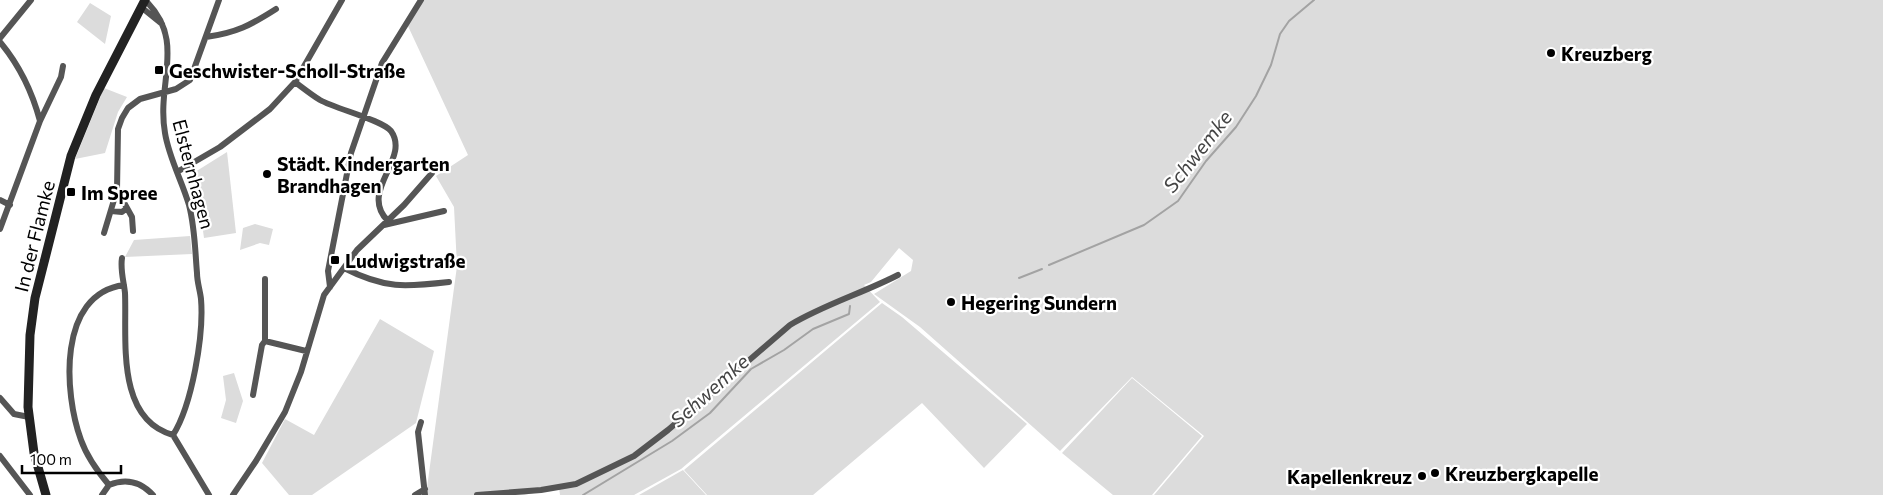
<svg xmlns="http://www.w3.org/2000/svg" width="1883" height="495" font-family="Commissioner,sans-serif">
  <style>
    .green { fill: #dcdcdc }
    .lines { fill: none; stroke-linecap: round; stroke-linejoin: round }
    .stream { stroke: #a3a3a3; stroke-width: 2 }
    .minor { stroke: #555; stroke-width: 6 }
    .secondary { stroke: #222; stroke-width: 9 }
    .poi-dot { fill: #000; stroke: #fff; stroke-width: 2 }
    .labels { text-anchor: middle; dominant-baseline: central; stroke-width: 4.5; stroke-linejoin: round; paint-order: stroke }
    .poi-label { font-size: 19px; font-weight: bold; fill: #000; stroke: #fff; text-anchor: start }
    .street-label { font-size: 19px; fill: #000; stroke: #fff }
    .water-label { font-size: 20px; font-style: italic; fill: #444; stroke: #fff }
  </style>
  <rect width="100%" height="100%" fill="#fff"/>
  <path class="green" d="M421 0H1883V495H1154L1204 436 1132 377 1060 451 920 327 874 294 911 271 913 260 899 248 871 282 864 285 880 302 681 469 634 495H560L559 488 524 495H426L457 266 454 207 436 176 468 155 407 24Z
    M90 3 111 16 105 44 77 22Z
    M104 88 127 97 118 112 105 153 75 159Z
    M227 152 236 233 204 238 195 172Z
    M255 224 273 229 269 245 260 243 240 250 243 228Z
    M190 236 192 254 125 257 134 240Z
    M882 303 902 317 1027 424 984 468 922 403 813 495H707L684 470Z
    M380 319 434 351 416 423 312 495H289L262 463 285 419 314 435Z
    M234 373 243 401 236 423 221 418 226 400 223 376Z
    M1132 378 1202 436 1152 495H1113L1062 453Z
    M683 470 706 495H639Z"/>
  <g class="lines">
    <path class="stream" d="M1049 265 1144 225 1178 201 1206 161 1236 127 1256 96 1271 65 1280 34 1289 21 1314 0
      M1019 278 1042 269
      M583 495 672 441 710 413 751 369 784 350 813 329 849 314 850 306"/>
    <path class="minor" d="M145 0C187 41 156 82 165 133 169 158 182 181 189 205 195 228 195 250 197 273 197 282 200 290 201 299 204 335 192 405 173 435L209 495
      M141 7 162 24
      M206 37C236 33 251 25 276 9
      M0 38 31 0
      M0 42C20 66 32 91 40 121
      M295 82C303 88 312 95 320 100 336 109 382 120 391 131 411 159 358 191 388 221
      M177 172 220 147 270 109 295 82 342 0
      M0 200 10 205
      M111 211 122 212 127 208
      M384 225 444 211
      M0 229 40 121 61 77 63 66
      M133 231 132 217 117 190 118 129 122 118 128 108 140 99 176 89 190 80 219 0
      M104 233 117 190
      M122 258C120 270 124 282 125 293 127 338 115 419 173 435
      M344 268C385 289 405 287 449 282
      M330 287 328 271 351 153 382 63 421 0
      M265 341 306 351
      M253 395 262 345 265 341V279
      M0 398 14 414 29 417
      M421 422 418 432 425 495
      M0 456 30 495
      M109 485C98 472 87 457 81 440 64 394 57 294 124 285
      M109 485C126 478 140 481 153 495
      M102 495 109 485
      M233 495 256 461 285 412 301 372 324 295 357 250 404 205 432 173
      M415 495 425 489
      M477 495 541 490 576 484 634 456 668 430 790 325C823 305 863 293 898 275"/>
    <path class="secondary" d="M46 495 34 453 28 407 30 335 35 298 71 156 96 95 145 0"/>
  </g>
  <g class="poi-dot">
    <circle cx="1551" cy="53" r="5"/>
    <rect x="154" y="65" width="10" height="10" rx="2.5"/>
    <circle cx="267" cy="174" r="5"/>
    <rect x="66" y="187" width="10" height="10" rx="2.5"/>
    <rect x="330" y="255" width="10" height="10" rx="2.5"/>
    <circle cx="951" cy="302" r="5"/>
    <circle cx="1435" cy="473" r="5"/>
    <circle cx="1422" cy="476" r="5"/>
  </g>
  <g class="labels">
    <g class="poi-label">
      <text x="1561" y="53">Kreuzberg</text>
      <text x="169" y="70">Geschwister-Scholl-Straße</text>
      <text x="277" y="163">Städt. Kindergarten<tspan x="277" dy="22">Brandhagen</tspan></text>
      <text x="81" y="192">Im Spree</text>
      <text x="345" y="260">Ludwigstraße</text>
      <text x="961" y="302">Hegering Sundern</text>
      <text x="1445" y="473">Kreuzbergkapelle</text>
      <text x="1412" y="476" text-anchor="end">Kapellenkreuz</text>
    </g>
    <g class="street-label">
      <text transform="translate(194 174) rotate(75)">Elsternhagen</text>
      <text transform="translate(34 236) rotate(-76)">In der Flamke</text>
    </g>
    <g class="water-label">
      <text transform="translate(1197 151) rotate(-52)">Schwemke</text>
      <text transform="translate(709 390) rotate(-42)">Schwemke</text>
    </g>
  </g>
  <path d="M22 465v8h99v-8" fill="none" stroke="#000000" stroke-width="2.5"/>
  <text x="30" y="465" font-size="15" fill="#000000" stroke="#ffffff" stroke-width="4" paint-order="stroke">100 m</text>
</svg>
